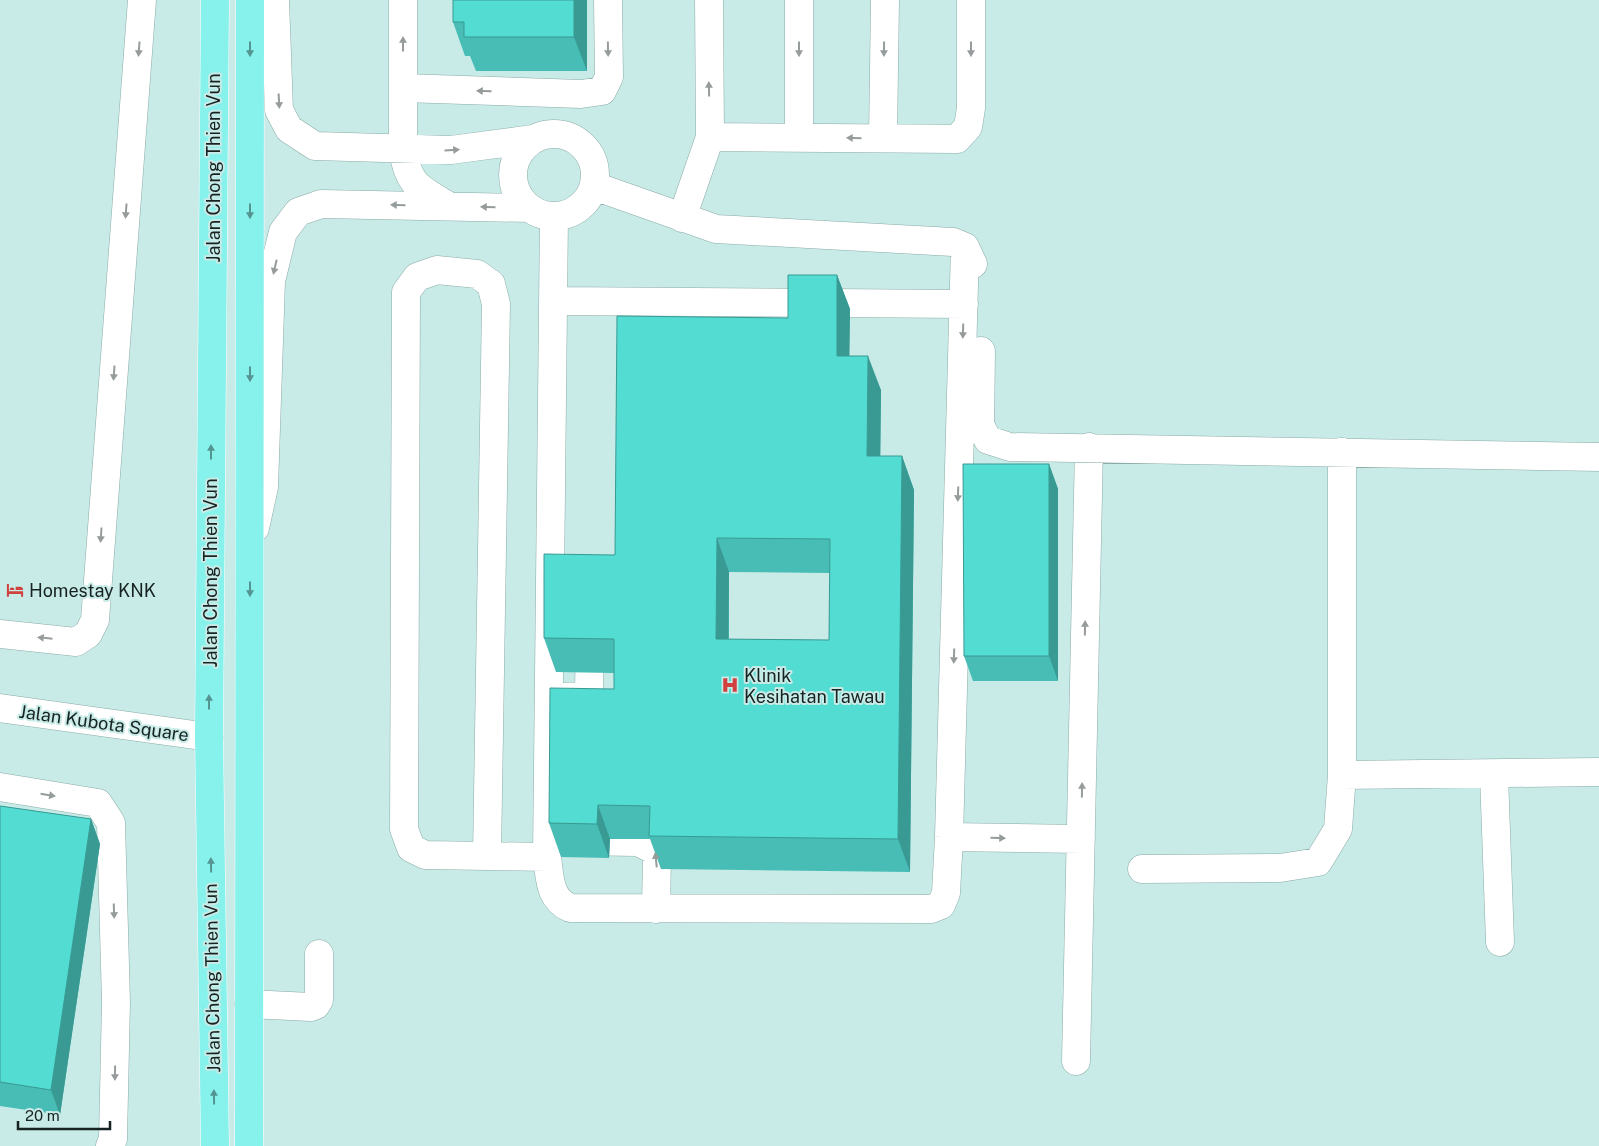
<svg xmlns="http://www.w3.org/2000/svg" width="1599" height="1146" font-family="'Public Sans',sans-serif">
  <style>
    .lines { fill: none; stroke-linecap: round; stroke-linejoin: round }
    .minor-casing { stroke: #8aaba7; stroke-width: 29 }
    .major-casing { stroke: #fff; stroke-width: 29 }
    .minor { stroke: #fff; stroke-width: 28 }
    .major { stroke: #87f1eb; stroke-width: 28 }
    .wall { fill: #47bdb5; fill-rule: evenodd }
    .shaded-wall { fill: #399a93 }
    .building { fill: #52dcd2; stroke: #399a93; fill-rule: evenodd }
    .oneway { fill: #969c9c }
    .oneway2 { fill: #549491 }
    .labels { text-anchor: middle; dominant-baseline: central; stroke-width: 4; stroke-linejoin: round; paint-order: stroke }
    .street-label { font-size: 18px; fill: #162322; stroke: #c8ebe7 }
    .poi-label { font-size: 18px; fill: #162322; stroke: #c8ebe7; text-anchor: start }
  </style>
  <rect width="100%" height="100%" fill="#c8ebe7"/>
  <g class="lines">
    <g class="minor-casing">
      <path id="minor" d="M275 0 279 110 289 129 315 146 451 150 533 139
        M403 0V150C408 184 418 188 447 205
        M403 88 581 94 602 91 609 77 608 0
        M513 175a41 41 0 1 1 82 0a41 41 0 1 1-82 0Z
        M710 137 957 139 968 127 971 108V0
        M799 137V0
        M883 138 885 0
        M594 186 716 229 953 242 965 247 973 264
        M554 216 547 857C550 878 549 899 570 908L931 909 941 905 946 893 949 837 965 247
        M682 218 710 137 709 0
        M437 270 477 274 491 284 496 304 487 856 425 855 411 848 404 829 406 292 417 277Z
        M553 301 964 304
        M981 351 980 425 988 440 1010 447 1599 457
        M255 528 264 487 271 281 283 232 298 212 321 204 529 208
        M0 634 76 642 88 634 95 620 142 0
        M556 697 585 696 589 690 590 635
        M0 708 209 737
        M1342 775 1599 772
        M1494 775 1500 942
        M0 787 98 803 111 823 116 1002 113 1139 110 1146
        M949 837 1081 839
        M572 841 638 842 654 850 657 856 656 909
        M487 856 547 857
        M1142 869 1280 868 1318 862 1338 829 1342 775V452
        M249 1004 311 1007 316 1005 319 1000V954
        M1076 1061 1089 447"/>
    </g>
    <g class="major-casing">
      <path id="major" d="M215 0 209 737 215 1146
        M249 1146 250 0"/>
    </g>
    <use href="#minor" class="minor"/>
    <use href="#major" class="major"/>
  </g>
  <path class="wall" d="M453 0H587V71H476L470 56H465L453 22Z
    M837 275 850 309 849 356 881 390 880 456H902L914 490 910 872 661 869 650 839H610L609 858 561 857 549 823 614 689V673L556 672 544 638 615 555 788 318ZM729 572 830 573 829 640 729 639Z
    M1049 464 1058 489V681H973L964 656Z
    M0 806 91 819 100 844 60 1115 0 1106Z"/>
  <path class="shaded-wall" d="M574 0H587V71L574 37Z
    M837 275 850 309 849 389 837 356Z
    M868 356 881 390 880 490 867 456Z
    M902 456 914 490 910 872 898 839Z
    M1049 464 1058 489V681L1049 656Z
    M717 538 729 572 728 673 716 639Z
    M598 805 610 839 609 858 597 824Z
    M91 819 100 844 60 1115 51 1090Z"/>
  <path class="building" d="M453 0H574V37H464V22H453Z
    M788 275H837V356H868L867 456H902L898 839 649 836 650 806 598 805 597 824 549 823 550 688 614 689V639L544 638V554L615 555 617 316 788 318ZM717 538 830 539 829 640 716 639Z
    M963 464H1049V656H964Z
    M0 806 91 819 51 1090 0 1082Z"/>
  <defs><path id="oneway-solid" d="M-6-.8H1V-3.2L6.5 0L1 3.2V.8H-6Z" transform="scale(1.25)"/></defs>
  <g class="oneway">
    <use href="#oneway-solid" transform="translate(403 44) rotate(-90)"/>
    <use href="#oneway-solid" transform="translate(139 49) rotate(94)"/>
    <use href="#oneway-solid" transform="translate(608 49) rotate(89)"/>
    <use href="#oneway-solid" transform="translate(799 49) rotate(90)"/>
    <use href="#oneway-solid" transform="translate(884 49) rotate(91)"/>
    <use href="#oneway-solid" transform="translate(971 49) rotate(90)"/>
    <use href="#oneway-solid" transform="translate(709 89) rotate(-91)"/>
    <use href="#oneway-solid" transform="translate(484 91) rotate(-178)"/>
    <use href="#oneway-solid" transform="translate(279 101) rotate(87)"/>
    <use href="#oneway-solid" transform="translate(854 138) rotate(-179)"/>
    <use href="#oneway-solid" transform="translate(452 150) rotate(-4)"/>
    <use href="#oneway-solid" transform="translate(398 205) rotate(-179)"/>
    <use href="#oneway-solid" transform="translate(488 207) rotate(-178)"/>
    <use href="#oneway-solid" transform="translate(126 211) rotate(94)"/>
    <use href="#oneway-solid" transform="translate(275 267) rotate(103)"/>
    <use href="#oneway-solid" transform="translate(963 331) rotate(92)"/>
    <use href="#oneway-solid" transform="translate(114 373) rotate(94)"/>
    <use href="#oneway-solid" transform="translate(958 494) rotate(92)"/>
    <use href="#oneway-solid" transform="translate(101 535) rotate(94)"/>
    <use href="#oneway-solid" transform="translate(1085 628) rotate(-89)"/>
    <use href="#oneway-solid" transform="translate(45 638) rotate(-174)"/>
    <use href="#oneway-solid" transform="translate(954 656) rotate(92)"/>
    <use href="#oneway-solid" transform="translate(1082 790) rotate(-89)"/>
    <use href="#oneway-solid" transform="translate(48 795) rotate(9)"/>
    <use href="#oneway-solid" transform="translate(998 838) rotate(1)"/>
    <use href="#oneway-solid" transform="translate(656 860) rotate(-96)"/>
    <use href="#oneway-solid" transform="translate(114 911) rotate(88)"/>
    <use href="#oneway-solid" transform="translate(115 1073) rotate(91)"/>
  </g>
  <g class="oneway2">
    <use href="#oneway-solid" transform="translate(250 49) rotate(90)"/>
    <use href="#oneway-solid" transform="translate(250 211) rotate(90)"/>
    <use href="#oneway-solid" transform="translate(250 374) rotate(90)"/>
    <use href="#oneway-solid" transform="translate(211 452) rotate(-90)"/>
    <use href="#oneway-solid" transform="translate(250 589) rotate(90)"/>
    <use href="#oneway-solid" transform="translate(209 702) rotate(-90)"/>
    <use href="#oneway-solid" transform="translate(211 865) rotate(-91)"/>
    <use href="#oneway-solid" transform="translate(214 1097) rotate(-91)"/>
  </g>
  <defs>
    <g id="hotel-bare" transform="scale(1.35)"><path d="M-6-4.5h1.5V1H6V5H4.5V3h-9V5H-6ZM-4 0a1.8 1.8 0 1 1 3.6 0ZM.5 0V-2.5h3Q6-2.5 6 0Z" fill="#d0413f" stroke="#c8ebe7" stroke-width="2.5" paint-order="stroke"/></g>
    <g id="hospital-bare" transform="scale(1.35)"><path d="M-5-5h3v3.5h4V-5h3V5h-3V1.5h-4V5h-3Z" fill="#d0413f" stroke="#c8ebe7" stroke-width="2.5" paint-order="stroke"/></g>
  </defs>
  <g fill-rule="evenodd">
    <use href="#hotel-bare" x="15" y="590"/>
    <use href="#hospital-bare" x="730" y="685"/>
  </g>
  <g class="labels">
    <g class="street-label">
      <text transform="translate(213 168) rotate(-90)">Jalan Chong Thien Vun</text>
      <text transform="translate(210 573) rotate(-90)">Jalan Chong Thien Vun</text>
      <text transform="translate(104 723) rotate(8)">Jalan Kubota Square</text>
      <text transform="translate(212 978) rotate(-91)">Jalan Chong Thien Vun</text>
    </g>
    <g class="poi-label">
      <text x="29" y="590">Homestay KNK</text>
      <text x="744" y="675">Klinik<tspan x="744" dy="21">Kesihatan Tawau</tspan></text>
    </g>
  </g>
  <path d="M18 1121v8h92v-8" fill="none" stroke="#162322" stroke-width="2.5"/>
  <text x="25" y="1121" font-size="15" fill="#162322" stroke="#c8ebe7" stroke-width="4" paint-order="stroke">20 m</text>
</svg>
